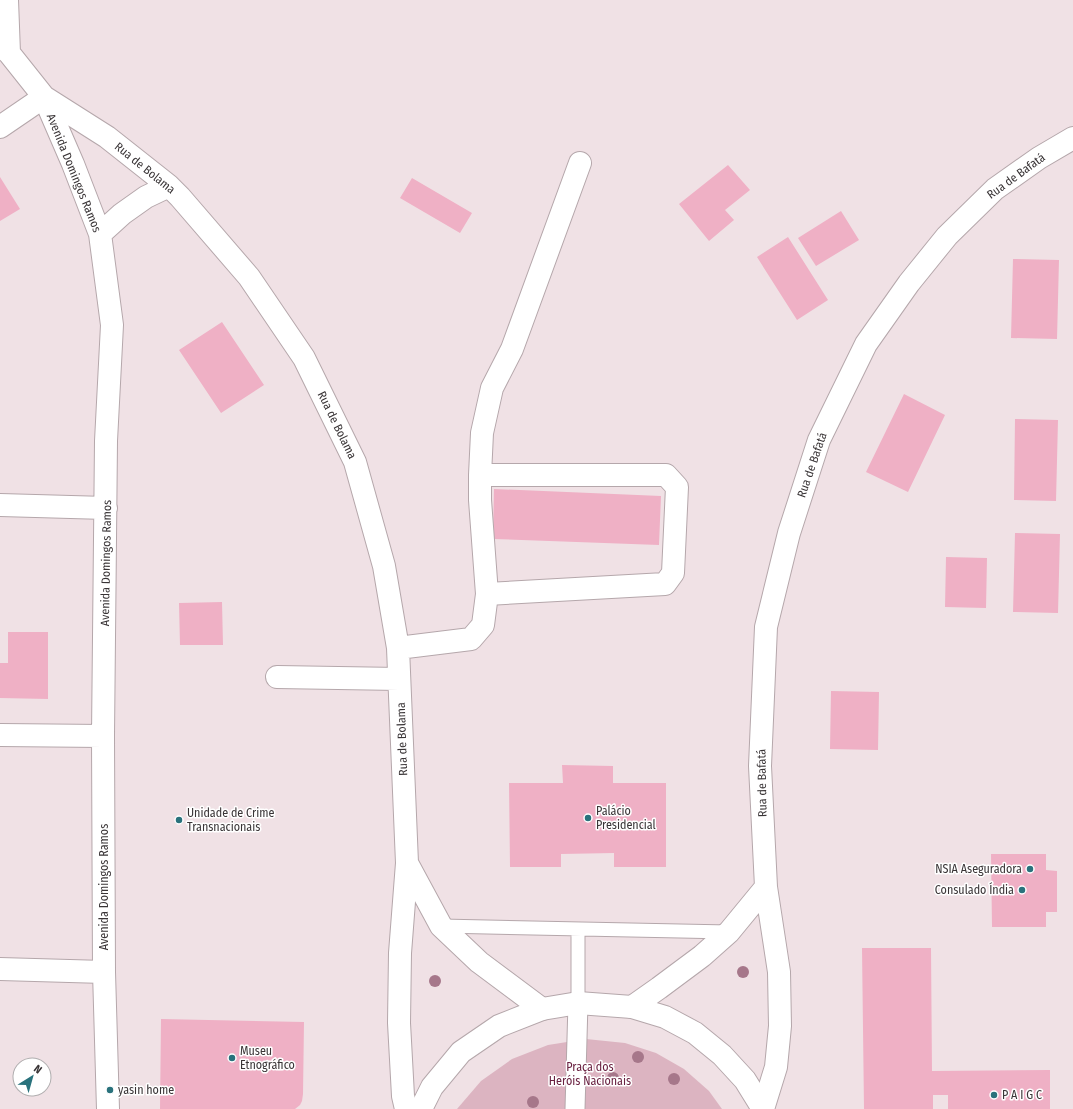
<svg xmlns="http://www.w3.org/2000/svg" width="1073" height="1109" font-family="'Fira Sans Condensed',sans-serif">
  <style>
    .green { fill: #dcb4c1 }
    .building { fill: #efb0c5 }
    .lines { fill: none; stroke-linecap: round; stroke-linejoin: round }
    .service-casing { stroke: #b5a7ab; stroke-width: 15 }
    .pedestrian-casing { stroke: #b5a7ab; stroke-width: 21 }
    .minor-casing { stroke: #b5a7ab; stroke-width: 24 }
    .secondary-casing { stroke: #b5a7ab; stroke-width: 24 }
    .service { stroke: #fff; stroke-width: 13 }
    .pedestrian { stroke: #fff; stroke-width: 19 }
    .minor { stroke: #fff; stroke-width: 22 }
    .secondary { stroke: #fff; stroke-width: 22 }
    .tree { fill: #a6778a }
    .poi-dot { fill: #29727c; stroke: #fff; stroke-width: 1.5 }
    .labels { text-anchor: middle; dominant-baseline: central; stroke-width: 3; stroke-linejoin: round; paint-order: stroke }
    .street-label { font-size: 12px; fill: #393436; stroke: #fff }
    .poi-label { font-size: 12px; fill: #393436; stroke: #fff; text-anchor: start }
    .park-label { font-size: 12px; fill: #692040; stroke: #fff }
  </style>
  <rect width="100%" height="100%" fill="#f0e1e5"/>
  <path class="green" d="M586 1039 625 1043 656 1053 684 1069 709 1091 722 1109H457L481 1081 512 1059 548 1045Z"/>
  <path class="building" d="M728 165 750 190 725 210 734 220 709 241 679 204Z
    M0 177 20 209 0 221Z
    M412 178 472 213 460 233 400 198Z
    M841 211 859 240 816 266 798 238Z
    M788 237 828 300 797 320 757 257Z
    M1013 259 1059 260 1057 339 1011 338Z
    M222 322 264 385 221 413 179 350Z
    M904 394 945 415 908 492 866 472Z
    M1015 419 1058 420 1056 501 1014 500Z
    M494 489 661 496 659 545 493 539Z
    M1015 533 1060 534 1058 613 1013 612Z
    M946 557 987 558 986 608 945 607Z
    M222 602 223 645H180L179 603Z
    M8 632H48V699L0 698V663H8Z
    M831 691 879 692 878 750 830 749Z
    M562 765 613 766V783H666V867H614V853L561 854V867H510L509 783H563Z
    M991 854H1046V870L1057 871V912H1046V927H992Z
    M862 948H931L932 1071 1050 1070V1109H948V1095H933V1109H864Z
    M161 1019 304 1022 303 1094 302 1101 300 1105 295 1109H160Z"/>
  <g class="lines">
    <g class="service-casing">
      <path id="service" d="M441 926 729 932
        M578 1003V929"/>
    </g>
    <g class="pedestrian-casing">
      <path id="pedestrian" d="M575 1109 578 1003"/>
    </g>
    <g class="minor-casing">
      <path id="minor" d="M7 0 9 53
        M0 45 9 53 44 97 73 164 100 234 112 325 106 441 103 736 104 972 108 1109
        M0 127 44 97 107 137 169 186 180 197 249 277 304 358 355 462 384 566 398 648 407 863 400 953 399 1023 403 1096 406 1109
        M100 234 122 214 146 197 169 186
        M480 475H666L677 487 673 573 665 584 487 594
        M0 505 106 508
        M398 648 471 639 483 625 487 594 480 500V475L482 433 492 388 512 349 580 163
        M277 677 399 679
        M0 735 103 736
        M407 863 441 926 479 962 542 1009
        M0 969 104 972
        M632 1007 659 988 702 956 729 932 766 887
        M763 1109 776 1067 780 1026 779 972 766 887 760 766 766 627 789 533 819 440 866 344 909 283 947 236 995 189 1039 158 1073 138"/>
    </g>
    <g class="secondary-casing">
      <path id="secondary" d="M421 1109 432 1087 461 1052 499 1026 542 1009 578 1003 632 1007 665 1017 695 1033 722 1055 745 1080 763 1109"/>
    </g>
    <use href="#service" class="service"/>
    <use href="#pedestrian" class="pedestrian"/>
    <use href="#minor" class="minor"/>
    <use href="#secondary" class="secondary"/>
  </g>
  <g class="tree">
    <circle cx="743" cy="972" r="6"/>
    <circle cx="435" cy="981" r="6"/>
    <circle cx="638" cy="1057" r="6"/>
    <circle cx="613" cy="1078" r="6"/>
    <circle cx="674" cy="1079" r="6"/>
    <circle cx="533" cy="1102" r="6"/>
  </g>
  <g class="poi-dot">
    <circle cx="588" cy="818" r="4"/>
    <circle cx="179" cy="820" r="4"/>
    <circle cx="1030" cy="869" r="4"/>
    <circle cx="1022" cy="890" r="4"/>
    <circle cx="232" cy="1058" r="4"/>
    <circle cx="110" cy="1090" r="4"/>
    <circle cx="994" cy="1095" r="4"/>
  </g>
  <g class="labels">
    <g class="street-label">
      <text transform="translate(145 168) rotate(39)">Rua de Bolama</text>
      <text transform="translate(74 173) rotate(68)">Avenida Domingos Ramos</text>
      <text transform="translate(1016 176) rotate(-36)">Rua de Bafatá</text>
      <text transform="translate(337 425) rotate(64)">Rua de Bolama</text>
      <text transform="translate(812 465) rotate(-71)">Rua de Bafatá</text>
      <text transform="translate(106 563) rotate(-89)">Avenida Domingos Ramos</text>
      <text transform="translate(402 739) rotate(-92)">Rua de Bolama</text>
      <text transform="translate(762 783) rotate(-91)">Rua de Bafatá</text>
      <text transform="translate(104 887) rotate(-90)">Avenida Domingos Ramos</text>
    </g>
    <g class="poi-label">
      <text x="596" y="811">Palácio<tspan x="596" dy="14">Presidencial</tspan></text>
      <text x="187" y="813">Unidade de Crime<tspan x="187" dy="14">Transnacionais</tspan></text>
      <text x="1022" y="869" text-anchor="end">NSIA Aseguradora</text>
      <text x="1014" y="890" text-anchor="end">Consulado Índia</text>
      <text x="240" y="1051">Museu<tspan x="240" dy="14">Etnográfico</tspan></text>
      <text x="118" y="1090">yasin home</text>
      <text x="1002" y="1095">P A I G C</text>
    </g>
    <g class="park-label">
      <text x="590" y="1067">Praça dos<tspan x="590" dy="14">Heróis Nacionais</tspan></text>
    </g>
  </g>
  <g transform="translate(32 1077) rotate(37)"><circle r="19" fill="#ffffff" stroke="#b0aeaf"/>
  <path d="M0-3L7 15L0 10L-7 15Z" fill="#29727c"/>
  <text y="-6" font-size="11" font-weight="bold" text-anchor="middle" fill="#393436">N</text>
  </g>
</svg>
